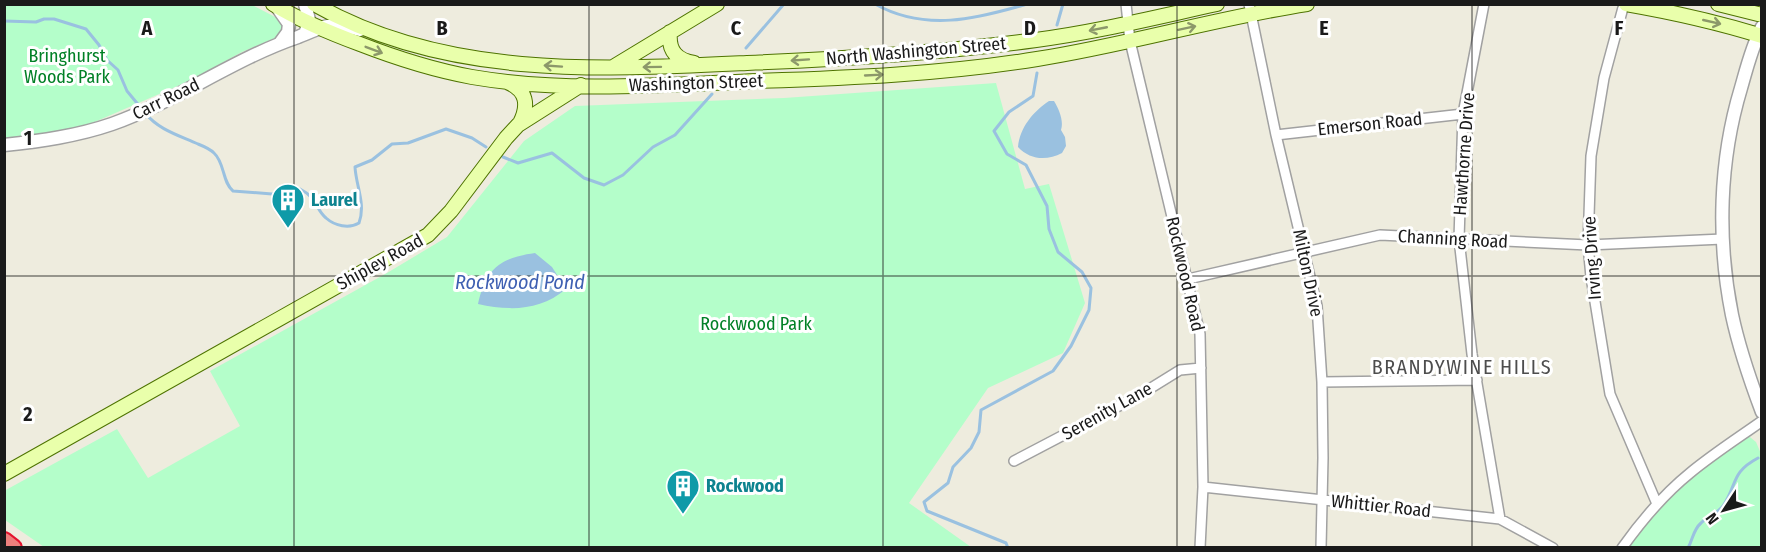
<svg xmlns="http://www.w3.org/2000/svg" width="1766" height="552" font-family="'Fira Sans Condensed',sans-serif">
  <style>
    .park { fill: #b4feca }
    .water { fill: #9ac1e0 }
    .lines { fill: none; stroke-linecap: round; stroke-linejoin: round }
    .stream { stroke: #9ac1e0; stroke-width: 3 }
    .minor-casing { stroke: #a1a1a1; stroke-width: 12 }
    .tertiary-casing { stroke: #a1a1a1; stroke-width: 15 }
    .secondary-casing { stroke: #4e7300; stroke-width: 16 }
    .motorway-casing { stroke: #e4132e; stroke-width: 20 }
    .minor { stroke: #fff; stroke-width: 9 }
    .tertiary { stroke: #fff; stroke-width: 12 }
    .secondary { stroke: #e9ffab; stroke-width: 14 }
    .motorway { stroke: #ee807d; stroke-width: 16 }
    .oneway { stroke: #8c986a }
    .grid { fill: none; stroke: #1a1a1a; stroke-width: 1.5; stroke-opacity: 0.55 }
    .labels { text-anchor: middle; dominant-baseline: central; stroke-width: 6; stroke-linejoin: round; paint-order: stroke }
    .street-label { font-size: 18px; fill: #1a1a1a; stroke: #fff }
    .park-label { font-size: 18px; fill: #018026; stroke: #fff }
    .culture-label { font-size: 18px; font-weight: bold; fill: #0d838f; stroke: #fff; text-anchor: start }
    .water-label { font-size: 20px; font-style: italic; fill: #3f60b2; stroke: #fff }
    .neighbourhood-label { font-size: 20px; letter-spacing: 1.5px; fill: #4d4d4d; stroke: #fff }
    .grid-label { font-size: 20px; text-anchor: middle; font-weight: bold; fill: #1a1a1a; stroke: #fff; stroke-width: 6; stroke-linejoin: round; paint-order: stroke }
  </style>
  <rect width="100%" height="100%" fill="#eeecde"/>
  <path class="park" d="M5 5H252L279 19 283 23V29L275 38 242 52 187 82 83 127 39 137 5 140Z
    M996 83 1025 189 1049 184 1085 303 1063 353 988 388 909 503 971 547H44L5 520 4 491 117 429 148 478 240 426 210 371 387 273 447 237 524 141 575 106 784 98Z
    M1745 433 1756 442 1762 456V544L1759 547 1622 548 1657 504Z"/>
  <path class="water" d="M1049 101H1054C1059 109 1064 121 1061 130L1065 137 1066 146 1062 153C1047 161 1030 160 1018 147 1020 127 1033 112 1049 101Z
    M535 253 552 267 566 289C540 311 510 311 478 304 486 268 500 258 535 253Z"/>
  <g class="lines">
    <path class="stream" d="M875 4C925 32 976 19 1027 4
      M4 21 36 22 44 19H54L86 29 99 45 107 60 118 70 127 91 141 108
      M1057 25 1063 4
      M746 48 784 4
      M145 113C159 130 178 135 198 144 203 146 210 149 214 153 225 163 222 182 233 191L272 194 300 189C318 198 315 209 326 218 335 226 349 229 359 223 366 204 356 186 355 167L372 160 392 144 408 143 446 129 472 138 486 147
      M503 157 518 163 552 153 584 178 604 185 623 175 653 147 675 135 712 94
      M1008 548 1006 543 927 511 924 502 948 483 953 467 971 448 979 432 981 410 1053 371 1071 346 1089 310 1091 288 1082 272 1058 252 1049 229 1047 206 1026 165 1007 154 994 131 1009 112 1033 96 1037 73
      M1688 548C1693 539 1693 530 1701 523 1708 516 1717 514 1723 506 1738 484 1730 473 1758 458"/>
    <g class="minor-casing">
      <path id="minor" d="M1126 4 1130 41 1200 334 1203 487 1200 548
        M1249 4 1276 135 1317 306 1322 382 1323 458 1321 548
        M1484 4 1463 114 1459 239 1472 354 1500 519
        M1624 4 1604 78 1591 156 1588 245 1591 277 1610 394 1657 504
        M1276 135 1463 114
        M1188 279 1380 235 1588 245 1723 239
        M1322 382 1477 380
        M1014 461 1138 396 1180 370 1201 368
        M1203 487 1500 519 1553 548
        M1622 548C1642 520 1664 494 1690 473 1713 454 1738 438 1762 421"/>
    </g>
    <g class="tertiary-casing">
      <path id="tertiary" d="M305 4 309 20 306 31
        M277 7 289 24 288 32 280 43
        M1762 27C1752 46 1747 67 1741 88 1719 161 1717 240 1732 315 1739 348 1750 380 1762 412
        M4 145C41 141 77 136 112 124 177 101 233 59 298 37 308 33 318 28 328 26 339 24 350 27 360 30"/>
    </g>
    <g class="secondary-casing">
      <path id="secondary" d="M273 4C301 21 330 33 360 44 396 58 434 70 472 77 565 93 663 85 757 81 850 78 945 74 1037 59 1127 45 1216 18 1307 4
        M314 4C445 79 602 70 747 63 843 59 940 53 1036 40 1097 32 1157 17 1217 4
        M1626 4C1672 12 1717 22 1762 36
        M1718 4 1762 15
        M670 32C668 51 677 60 694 63
        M613 67 717 4
        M507 82C527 90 529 105 520 123
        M4 474 428 235 451 211 506 138 518 125 581 85"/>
    </g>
    <g class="motorway-casing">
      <path id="motorway" d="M4 541 13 548"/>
    </g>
    <use href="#minor" class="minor"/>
    <use href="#tertiary" class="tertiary"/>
    <use href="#secondary" class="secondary"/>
    <use href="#motorway" class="motorway"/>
  </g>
  <defs><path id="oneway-shaft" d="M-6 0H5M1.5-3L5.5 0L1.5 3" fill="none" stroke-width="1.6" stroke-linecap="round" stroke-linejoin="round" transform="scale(1.5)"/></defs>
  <g class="oneway">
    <use href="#oneway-shaft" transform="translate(1712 22) rotate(13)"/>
    <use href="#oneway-shaft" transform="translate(1187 28) rotate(-12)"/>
    <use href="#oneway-shaft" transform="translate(1098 29) rotate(169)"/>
    <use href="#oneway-shaft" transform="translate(374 50) rotate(21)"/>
    <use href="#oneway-shaft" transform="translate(800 60) rotate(176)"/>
    <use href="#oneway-shaft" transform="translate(553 66) rotate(-176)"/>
    <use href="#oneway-shaft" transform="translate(652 67) rotate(179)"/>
    <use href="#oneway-shaft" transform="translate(874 75) rotate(-3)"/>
  </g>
  <path class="grid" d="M294 4V548M589 4V548M883 4V548M1177 4V548M1472 4V548M4 276H1762"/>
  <defs>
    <g id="building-pin" transform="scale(1.725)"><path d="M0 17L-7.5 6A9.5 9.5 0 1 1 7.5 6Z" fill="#0f9aa8" stroke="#fff"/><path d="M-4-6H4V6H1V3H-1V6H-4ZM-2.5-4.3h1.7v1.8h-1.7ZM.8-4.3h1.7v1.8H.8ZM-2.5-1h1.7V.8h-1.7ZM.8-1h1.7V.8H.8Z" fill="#fff"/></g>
  </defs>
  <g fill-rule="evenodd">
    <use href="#building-pin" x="288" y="200"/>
    <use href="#building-pin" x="683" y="486"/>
  </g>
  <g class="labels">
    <g class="street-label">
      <text transform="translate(916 51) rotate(-5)">North Washington Street</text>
      <text transform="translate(696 83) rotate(-2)">Washington Street</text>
      <text transform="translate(166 99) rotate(-26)">Carr Road</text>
      <text transform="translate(1370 124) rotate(-6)">Emerson Road</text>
      <text transform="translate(1464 154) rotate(-86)">Hawthorne Drive</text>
      <text transform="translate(1453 239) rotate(3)">Channing Road</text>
      <text transform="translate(1592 258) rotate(-94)">Irving Drive</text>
      <text transform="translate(380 262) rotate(-29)">Shipley Road</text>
      <text transform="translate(1308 273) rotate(78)">Milton Drive</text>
      <text transform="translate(1185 274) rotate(77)">Rockwood Road</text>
      <text transform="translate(1107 411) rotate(-29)">Serenity Lane</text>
      <text transform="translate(1381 506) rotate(6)">Whittier Road</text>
    </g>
    <g class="park-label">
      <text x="67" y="56">Bringhurst<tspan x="67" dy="21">Woods Park</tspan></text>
      <text x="756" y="324">Rockwood Park</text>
    </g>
    <g class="culture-label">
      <text x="311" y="200">Laurel</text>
      <text x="706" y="486">Rockwood</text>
    </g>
    <g class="water-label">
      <text x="520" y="282">Rockwood Pond</text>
    </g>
    <g class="neighbourhood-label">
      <text x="1462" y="367">BRANDYWINE HILLS</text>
    </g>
  </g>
  <g class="grid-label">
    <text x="147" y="35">A</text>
    <text x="442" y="35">B</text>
    <text x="736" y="35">C</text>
    <text x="1030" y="35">D</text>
    <text x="1324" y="35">E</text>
    <text x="1619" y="35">F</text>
    <text x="28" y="145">1</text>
    <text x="28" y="421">2</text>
  </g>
  <rect width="1766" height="552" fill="none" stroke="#1a1a1a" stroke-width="12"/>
  <g transform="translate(1724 510) rotate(234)" stroke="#ffffff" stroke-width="4.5" paint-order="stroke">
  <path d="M0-4.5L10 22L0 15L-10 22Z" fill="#1a1a1a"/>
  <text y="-9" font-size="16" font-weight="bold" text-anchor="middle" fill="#1a1a1a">N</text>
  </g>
</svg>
